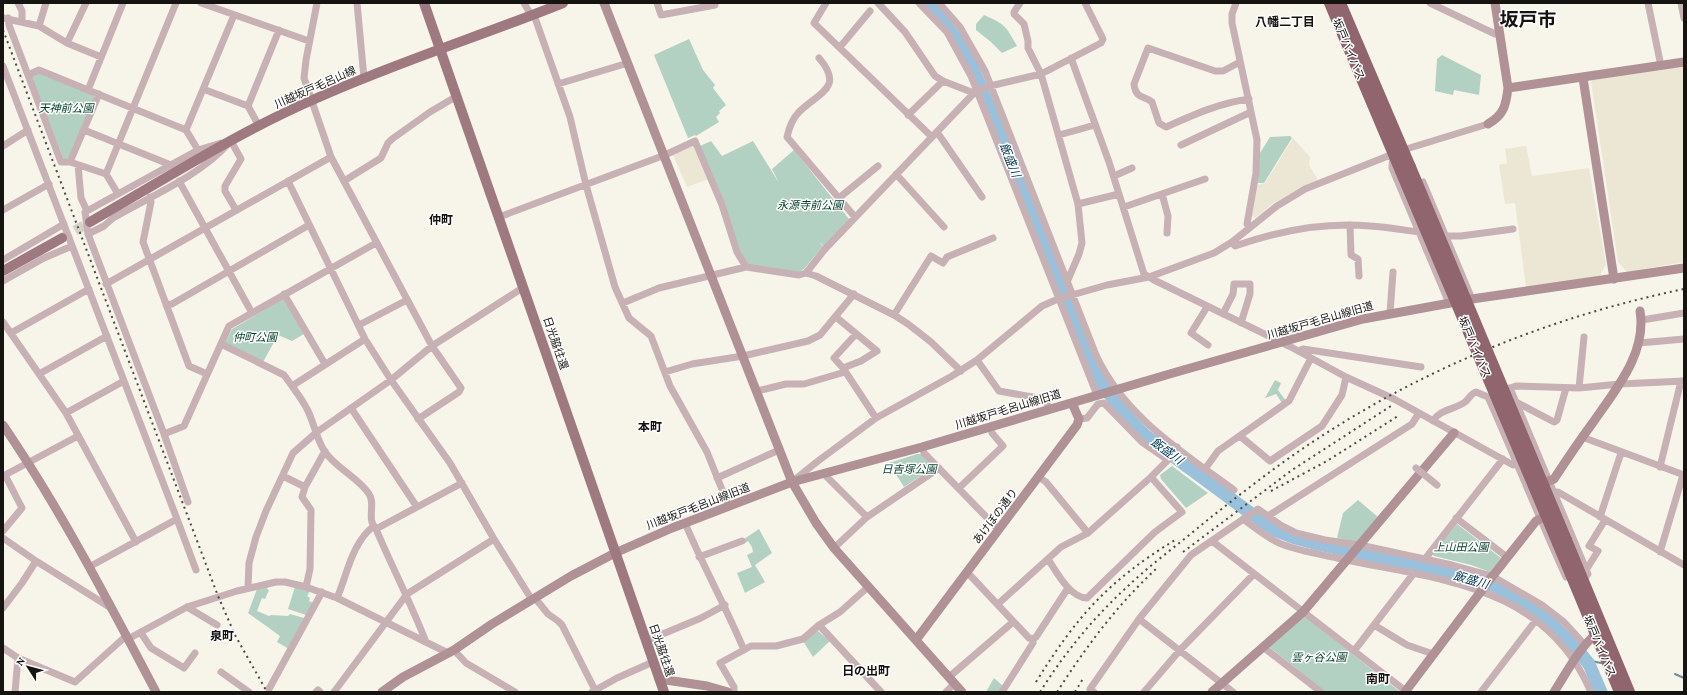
<svg xmlns="http://www.w3.org/2000/svg" width="1687" height="695" font-family="'Crimson Pro','Noto Sans JP',serif">
  <style>
    .built { fill: #ece7d5 }
    .green { fill: #b3d1c2 }
    .lines { fill: none; stroke-linecap: round; stroke-linejoin: round }
    .stream { stroke: #718d9e; stroke-width: 2 }
    .river { stroke: #99c1db; stroke-width: 13 }
    .primary-tunnel { stroke: #d5d2c9; stroke-width: 10; stroke-dasharray: 10 5; stroke-linecap: butt }
    .street { stroke: #c7b1b5; stroke-width: 7 }
    .secondary { stroke: #b09196; stroke-width: 9 }
    .primary { stroke: #9f7980; stroke-width: 10 }
    .highway { stroke: #90656d; stroke-width: 12 }
    .rail { stroke: #4c4a45; stroke-width: 2; stroke-dasharray: 2 4; stroke-linecap: butt }
    .street-bridge { stroke: #c7b1b5; stroke-width: 7 }
    .highway-bridge { stroke: #90656d; stroke-width: 12 }
    .labels { text-anchor: middle; dominant-baseline: central; stroke-width: 3; stroke-linejoin: round; paint-order: stroke }
    .street-label { font-size: 11px; fill: #151411; stroke: #fff }
    .park-label { font-size: 11px; font-style: italic; fill: #003c27; stroke: #fff }
    .neighbourhood-label { font-size: 12px; font-weight: bold; fill: #151411; stroke: #fff }
    .water-label { font-size: 12px; font-style: italic; fill: #003550; stroke: #fff }
    .town-label { font-size: 19px; font-weight: bold; fill: #151411; stroke: #fff }
  </style>
  <rect width="100%" height="100%" fill="#f7f4ea"/>
  <path class="built" d="M1684 66V262L1627 272 1618 262 1591 82 1592 80Z
    M1293 138 1310 157 1309 165 1318 180 1291 193 1271 205 1256 218 1251 216 1257 185 1265 183Z
    M695 145 709 179 687 187 673 155Z
    M1526 146 1532 176 1589 168 1606 264 1600 276 1526 287 1515 203 1505 204 1499 165 1507 163 1505 149Z"/>
  <path class="green" d="M984 15C1006 25 1005 25 1017 46L1002 53 991 42 976 30V24Z
    M689 39 703 70 715 85 713 88 726 105 719 111 720 113 716 117 719 122 696 136 695 135 688 138 654 55Z
    M1442 55 1481 75 1479 95 1454 90 1453 95 1435 91 1437 59Z
    M38 72 95 96 69 158 64 160 31 75Z
    M1290 136 1292 138 1264 183H1258L1260 153 1270 137Z
    M711 141 722 156 753 141 779 183 772 169 794 150 849 219 824 246 819 242 823 246 804 269 799 272 748 265 739 249 700 146Z
    M283 299 304 334 292 341 278 335 263 362 225 343 232 329Z
    M1275 380 1281 383 1278 390 1286 401 1282 403 1276 394 1265 398Z
    M917 454H921L931 465 932 468 904 487 889 463Z
    M1172 466 1208 493 1186 508 1161 479 1160 475Z
    M1358 500 1378 517 1357 542 1337 538 1343 513Z
    M1457 524 1501 558 1490 572 1471 565 1434 556 1432 554Z
    M759 529 772 553 755 565 765 582 745 593 737 573 752 567 747 555 753 552 752 547 748 541 745 543 744 539Z
    M268 587 267 589 269 590 265 599 262 598 257 611 269 616 271 615 288 616 290 614 304 618 289 649 277 642 280 636 248 613 257 589Z
    M295 587 310 591 307 596 310 598 309 601 314 603 306 615 288 609Z
    M1303 615 1399 691 1398 692H1326L1269 647Z
    M817 630 830 641 813 657 803 641Z
    M994 678 1003 686 999 692H986Z"/>
  <g class="lines">
    <path class="stream" d="M1586 660 1601 663
      M1675 674 1684 678"/>
    <path class="river" d="M928 3 957 39 973 68 1090 358 1103 386 1131 421 1146 436 1257 518 1277 531 1295 538 1318 544 1480 580 1505 591 1539 613 1555 627 1575 647 1589 664 1601 692"/>
    <path class="primary-tunnel" d="M62 238 90 222"/>
    <path class="street" d="M18 3 22 11V21
      M201 3 309 41
      M317 3 306 60 304 78 331 157 432 346 461 388 459 392 418 419
      M357 3 364 78
      M524 3 531 15
      M657 3 661 15 715 5V3
      M826 3 814 23 932 137
      M878 3 905 32 935 76 943 81 974 93
      M919 3 947 32 971 76 1097 395
      M939 3 960 27 985 71 1096 355C1124 416 1181 451 1234 490
      M1020 3 1014 12V14L1024 24 1028 41V48L1041 74 1078 204 1119 194
      M1236 3 1232 14V23L1257 140 1256 173 1247 224 1249 227
      M1430 3 1495 34H1500
      M1648 3 1661 66
      M1681 3 1684 18
      M534 15 570 117 586 185 615 287 629 318 651 336 670 386 707 452 729 507
      M3 18 39 26 67 43 101 57
      M8 18 9 25 61 162H70L106 174 118 194
      M39 26 46 3
      M67 43 86 3
      M840 47 870 11
      M819 58C845 88 818 93 799 112 793 118 789 128 787 137L855 217
      M1071 58 1109 162 1144 274 1154 280 1291 347 1346 377 1394 399 1513 465 1518 463
      M1240 62 1223 71H1215L1148 48 1134 84C1136 100 1144 95 1152 102L1159 123 1166 127C1193 115 1219 103 1249 99
      M3 66 177 519 89 567
      M28 75 39 70 186 130 198 150
      M558 84 628 63
      M203 89 248 106 259 126
      M88 90 123 3
      M248 106 279 30
      M908 115 943 81
      M84 130 171 165
      M186 130 234 15
      M937 132 982 197
      M1059 135 1095 125
      M231 141 241 159 225 186V191L236 210
      M1181 145 1251 112
      M3 146 28 130
      M1393 155 1392 168 1449 303
      M70 162 99 94
      M78 165 81 198 87 211 85 212 88 234 164 434 184 426 229 326 376 243
      M106 174 176 3
      M896 174 944 227
      M1114 176 1132 168
      M179 181 252 313
      M288 181 365 339 391 380 450 463 494 539 532 600
      M344 181 381 158 388 143 392 139 430 112 457 96
      M1423 182 1472 299
      M1162 194 1168 216 1167 233
      M150 197 151 202 143 242 189 366 207 374
      M839 198 878 166
      M1124 207 1205 179
      M3 210 49 184
      M87 211 198 150 221 143
      M499 217 665 155 695 141 722 205 737 252 746 267
      M1350 225 1351 255 1358 259 1359 276
      M88 234 104 226 113 218C149 197 201 175 228 144
      M1446 236H1461L1513 229
      M1232 242 1235 246C1278 231 1325 222 1370 226 1387 227 1403 230 1419 232
      M3 260 64 224
      M806 273 825 249 974 93 990 86 1041 74 1101 43 1103 39 1085 3
      M3 281 44 258 72 246
      M1067 282 1079 254 1082 243 1078 204
      M106 284 331 157
      M284 294 325 364
      M623 303 659 288 746 267 799 275 806 273 816 276 894 315 908 324 931 342 961 371
      M166 305 172 304 309 225
      M1207 307 1191 333 1208 345
      M1390 313 1393 272
      M1223 314 1233 294 1234 284H1250V294L1241 323
      M894 315 931 256 943 263 947 257 993 238
      M836 317 877 351 861 361 843 368
      M1642 320 1684 313
      M3 322 66 413 136 542
      M359 325 407 300
      M11 333 89 289
      M856 334 834 358 843 368 876 418
      M365 339 292 386C297 393 303 401 307 409 314 422 316 439 325 452 336 468 360 479 369 494 376 504 366 519 376 529 392 567 411 603 426 642
      M1639 343 1684 339
      M221 344 284 375 292 386
      M1298 351 1303 349 1421 367
      M977 360 999 391 1044 399 1050 409
      M665 372 692 364 743 356 808 341 820 335 854 294
      M39 374 107 336
      M1510 388 1516 386 1579 388 1620 384 1684 381
      M1579 388 1584 337
      M1506 389 1510 388 1542 464 1533 468
      M757 391 786 384H804L845 372
      M1516 402 1554 422 1557 420 1566 388
      M351 408 417 507
      M66 413 124 381
      M1079 419 1087 418 1098 404 1104 403 1142 442 1168 460
      M1433 421C1440 409 1454 410 1465 402 1470 398 1470 394 1476 392L1488 397C1515 457 1539 518 1566 577
      M164 434 188 502
      M1240 436 1270 461 1322 426 1342 395 1346 377
      M1582 437 1684 475
      M922 447 924 453 999 530
      M1542 464 1588 574 1583 580
      M1660 467 1681 381
      M1205 469 1218 451 1289 401 1311 358
      M824 474 867 517
      M283 476 305 487
      M1039 477 1046 482 1088 533
      M717 478 779 450
      M793 481 818 461 876 418 952 376 977 360 1042 306 1058 299 1107 285 1149 277 1214 253 1232 242 1277 206 1305 189 1403 150 1488 124
      M959 488 1003 446 992 433 991 427
      M1554 493 1558 492 1684 565
      M1268 516 1412 424 1419 413
      M1600 517 1621 453
      M1456 518 1507 557
      M177 519 196 570
      M1243 519C1256 528 1269 540 1284 545 1300 551 1319 554 1337 558 1437 580 1544 583 1591 692
      M685 523C703 566 726 607 744 650
      M376 529 462 483
      M3 531 22 508 5 475 78 436
      M3 538 36 561 111 608
      M1212 541 1407 692
      M834 548 867 517 939 468
      M1660 552 1683 475
      M699 557 742 541
      M1048 559C1056 571 1070 598 1087 598L1155 532 1182 512 1151 477 1168 460 1177 447
      M1425 559 1503 459
      M1586 570 1598 551 1589 546 1605 520
      M967 572 1029 638 1033 639
      M306 587 310 569 311 510 302 497 305 487 325 451
      M248 588 249 563 256 537 266 511 293 453 317 432 391 380 432 346 524 287
      M337 598C347 575 352 542 374 526
      M535 598 548 614 558 621 562 625 595 690
      M998 604 1061 547 1088 533 1151 477
      M187 607 217 625
      M3 608 22 583 36 561
      M1139 619 1233 692
      M819 625 881 692
      M1374 625 1407 645 1433 654
      M141 633 151 648 184 668 195 653
      M128 639 187 607 237 591 276 582H285L306 587 337 598 448 653
      M646 641 701 618 725 605
      M1263 647 1321 692
      M3 648 18 658
      M454 650 466 663 515 692
      M1354 651 1414 573
      M221 672 249 692
      M949 677 1013 622
      M269 689 322 592
      M15 692 18 658 75 682 126 636
      M316 692 318 690 320 692
      M334 692 407 594 494 539
      M592 692 617 678 653 662
      M734 692V687L720 663 751 646H776L803 639 819 625 840 612 868 587
      M946 692 955 683
      M1002 692 1033 643V639L1036 637 1068 588
      M1094 692 1090 689 1139 619 1191 555 1258 509 1282 526 1296 533 1325 540 1360 545 1452 565 1492 576 1542 605 1564 622 1585 645
      M1144 692 1180 650 1254 574
      M1481 692 1536 620"/>
    <path class="secondary" d="M604 3 792 482 816 523 834 548 962 692
      M1583 78 1614 279
      M1508 88 1684 62
      M1488 124C1504 115 1506 105 1508 88L1495 3
      M3 425C61 510 108 601 156 692
      M1549 481 1554 479C1567 459 1580 440 1594 421 1616 389 1647 353 1640 311
      M916 640 1077 425 1079 419 1072 403
      M659 679 707 686 728 692
      M382 692 403 677 454 650 492 624 571 576 615 553 672 528 792 482 922 447 1173 373 1363 319 1472 299 1684 268
      M1212 692 1303 612 1454 433
      M1405 692 1491 578 1536 521 1540 519
      M1554 692C1564 677 1584 639 1600 632"/>
    <path class="primary" d="M424 3 664 692
      M90 222C165 179 238 132 317 98 397 62 481 36 563 3
      M3 271 62 238"/>
    <path class="highway" d="M1330 3 1401 171
      M1340 3 1410 167
      M1566 540 1629 692
      M1558 543 1620 692"/>
    <path class="rail" d="M3 30 218 596 235 635 267 692
      M1271 491 1327 461 1398 416
      M1183 552 1292 470 1391 406
      M1036 682C1077 616 1108 581 1175 540
      M1040 692C1064 654 1093 618 1127 587 1151 564 1179 544 1205 522 1233 500 1262 477 1292 456 1409 374 1544 318 1684 289
      M1057 692C1086 647 1117 605 1157 568
      M1075 692 1084 677"/>
    <path class="street-bridge" d="M1416 468 1437 485"/>
    <path class="highway-bridge" d="M1410 167 1566 540
      M1401 171 1558 543"/>
  </g>
  <g class="labels">
    <g class="street-label">
      <text transform="translate(1349 49) rotate(67)">坂戸バイパス</text>
      <text transform="translate(315 87) rotate(-24)">川越坂戸毛呂山線</text>
      <text transform="translate(1320 320) rotate(-16)">川越坂戸毛呂山線旧道</text>
      <text transform="translate(556 343) rotate(71)">日光脇往還</text>
      <text transform="translate(1475 347) rotate(67)">坂戸バイパス</text>
      <text transform="translate(1008 409) rotate(-17)">川越坂戸毛呂山線旧道</text>
      <text transform="translate(698 506) rotate(-21)">川越坂戸毛呂山線旧道</text>
      <text transform="translate(995 516) rotate(-53)">あけぼの通り</text>
      <text transform="translate(1600 646) rotate(67)">坂戸バイパス</text>
      <text transform="translate(662 650) rotate(71)">日光脇往還</text>
    </g>
    <g class="park-label">
      <text x="66" y="108">天神前公園</text>
      <text x="810" y="205">永源寺前公園</text>
      <text x="255" y="337">仲町公園</text>
      <text x="909" y="469">日𠮷塚公園</text>
      <text x="1461" y="547">上山田公園</text>
      <text x="1319" y="657">雲ヶ谷公園</text>
    </g>
    <g class="neighbourhood-label">
      <text x="1285" y="22">八幡二丁目</text>
      <text x="441" y="220">仲町</text>
      <text x="650" y="427">本町</text>
      <text x="222" y="636">泉町</text>
      <text x="866" y="671">日の出町</text>
      <text x="1378" y="679">南町</text>
    </g>
    <g class="water-label">
      <text transform="translate(1010 160) rotate(68)">飯盛川</text>
      <text transform="translate(1167 451) rotate(36)">飯盛川</text>
      <text transform="translate(1471 580) rotate(16)">飯盛川</text>
    </g>
    <g class="town-label">
      <text x="1528" y="19">坂戸市</text>
    </g>
  </g>
  <rect width="1687" height="695" fill="none" stroke="#151411" stroke-width="8"/>
  <g transform="translate(28 667) rotate(306)" stroke="#ffffff" stroke-width="3" paint-order="stroke">
  <path d="M0-3L7 15L0 10L-7 15Z" fill="#151411"/>
  <text y="-6" font-size="11" font-weight="bold" text-anchor="middle" fill="#151411">N</text>
  </g>
</svg>
